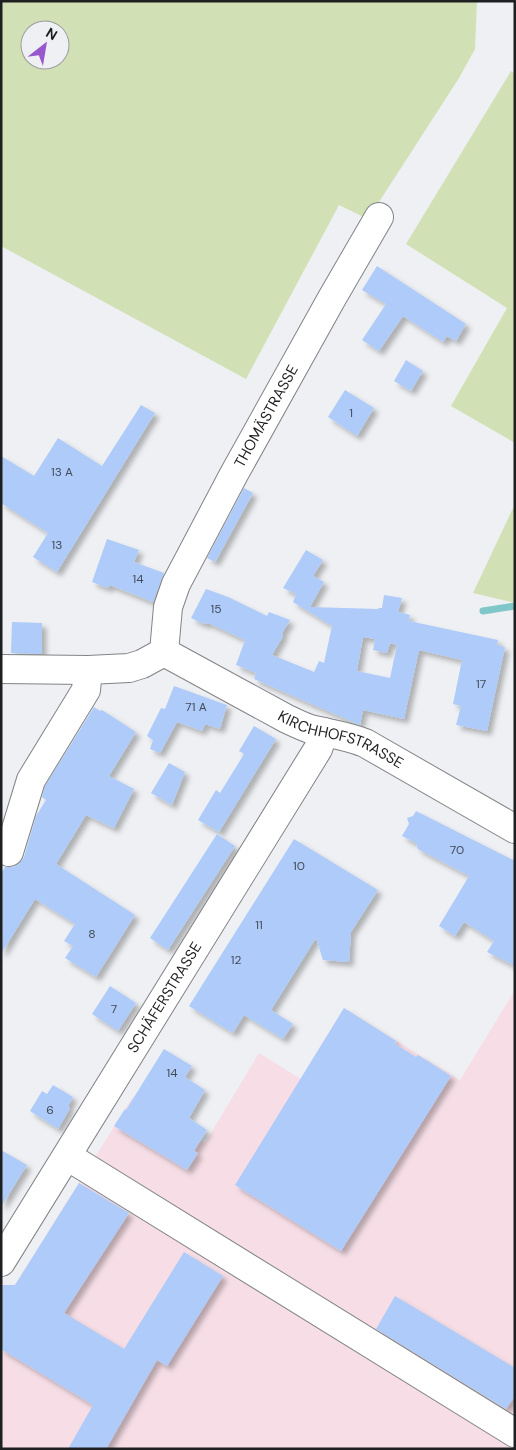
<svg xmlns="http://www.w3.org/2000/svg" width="516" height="1450" font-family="'DM Sans',sans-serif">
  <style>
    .industrial { fill: #f7dee6 }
    .green { fill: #d1e0b5; fill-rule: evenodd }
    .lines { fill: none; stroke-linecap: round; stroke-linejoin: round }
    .stream { stroke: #7fc7c8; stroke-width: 7 }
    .building { fill: #aecbf9; fill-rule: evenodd; filter: url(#shadow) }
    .minor-casing { stroke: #818386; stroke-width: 30 }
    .minor { stroke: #fff; stroke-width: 28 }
    .labels { text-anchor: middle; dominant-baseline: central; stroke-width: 4; stroke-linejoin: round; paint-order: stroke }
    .number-label { font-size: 12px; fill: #424a56 }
    .street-label { font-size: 15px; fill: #1e1f20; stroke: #eef0f3 }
  </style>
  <defs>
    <filter id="shadow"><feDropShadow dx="4.5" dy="4.5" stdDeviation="2.5" flood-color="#0004"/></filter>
  </defs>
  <rect width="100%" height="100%" fill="#eef0f3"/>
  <path class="industrial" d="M515 990V1449H1V1307L132 1098 205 1143 259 1053 301 1079 344 1008 460 1080Z"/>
  <path class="green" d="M1 1H477L475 49 459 78 368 219 339 205 246 379 1 246ZM30 30H60V60H30Z
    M511 71 515 74V443L451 406 507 308 406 244Z
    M515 504V603L473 593Z"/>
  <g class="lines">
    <path class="stream" d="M483 611 515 606"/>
  </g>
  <path class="building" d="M377 266 466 324 456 341 447 336 443 342 403 316 379 351 362 340 386 304 362 290Z
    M406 360 423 371 411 391 394 381Z
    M345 390 374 408 357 436 328 417Z
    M141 405 155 413 57 572 33 557 48 533 1 503V456L34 476 58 438 102 466Z
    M244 488 253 493 215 562 207 558Z
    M107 539 139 550 134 562 164 573 153 602 110 585 108 588 92 582Z
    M306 550 323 560 313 576 324 582 310 607 378 609 379 608H382L384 595 402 598 398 612 410 615 409 621 498 640 497 645 505 647 487 731 456 725 461 706 453 704 462 660 419 650 404 719 363 710 360 725 254 679 256 673 236 665 245 640 208 623 204 624 191 618 206 589 228 597 267 616 269 612 290 620 282 633 283 636 272 655 314 672 319 661 324 663 332 626 293 602 296 594 283 588ZM363 637 375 639 373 650 387 653 390 643 397 645 390 678 357 671Z
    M12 622 42 623V654L11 653Z
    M174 686 227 705 220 729 205 724 202 731 177 722 160 753 150 749 153 740 147 736 161 708 165 709Z
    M94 707 100 711 102 710 136 732 109 776 134 789 114 828 86 815 56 864 135 915 96 977 65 958 73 946 64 941 75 924 35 899 1 954V874L5 867H13L19 864 24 857 36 816 46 800 42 797 45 786Z
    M254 726 276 739 219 832 198 820 216 790 220 793 244 754 239 751Z
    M169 763 185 772 172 805 151 793Z
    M416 811 515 861V966L487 952 494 941 464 922 455 936 439 926 469 876 418 849 416 843 402 836 409 824 407 818 413 816Z
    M217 834 235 846 168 950 150 938Z
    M294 839 378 890 351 932 349 962 323 960 316 938 271 1010 293 1024 283 1039 244 1015 233 1033 189 1006Z
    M110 986 136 1003 118 1031 92 1014Z
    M344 1008 396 1041 395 1044 416 1057 418 1055 451 1076 341 1251 235 1185Z
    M164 1049 192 1066 185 1077 205 1090 189 1118 207 1130 194 1151 198 1153 187 1170 114 1126 125 1109 126 1110Z
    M53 1085 73 1097 68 1106 70 1108 58 1129 30 1111 42 1091 47 1094Z
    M1 1150 27 1165 1 1207Z
    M79 1183 129 1213 64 1313 124 1349 184 1252 223 1276 167 1366 157 1360 106 1449H68L93 1405 1 1349V1285H15Z
    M395 1296 515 1368V1396L506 1409 376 1329Z"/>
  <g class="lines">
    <g class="minor-casing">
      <g id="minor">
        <path id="s1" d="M164 652 168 607 176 584 234 474 332 298 379 217"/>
        <path id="s2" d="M164 652 287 719C296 723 305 728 314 730 332 734 347 736 365 743L515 829"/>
        <path d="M1 669 88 670 129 668 142 664 164 652"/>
        <path d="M9 852 31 780 86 690 88 670"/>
        <path d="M67 1156 515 1433"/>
        <path id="s3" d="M1 1262 318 749 324 732"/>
      </g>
    </g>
    <use href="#minor" class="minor"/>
  </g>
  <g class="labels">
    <g class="number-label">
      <text x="351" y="413">1</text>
      <text x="62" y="472">13 A</text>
      <text x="57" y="545">13</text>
      <text x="138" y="579">14</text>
      <text x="216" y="609">15</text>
      <text x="481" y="684">17</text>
      <text x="196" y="707">71 A</text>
      <text x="457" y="850">70</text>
      <text x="299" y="866">10</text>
      <text x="259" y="925">11</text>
      <text x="92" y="934">8</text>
      <text x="236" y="960">12</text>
      <text x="114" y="1009">7</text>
      <text x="172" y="1073">14</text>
      <text x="50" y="1110">6</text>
    </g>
    <g class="street-label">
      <text stroke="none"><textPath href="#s1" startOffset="260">THOMÄSTRASSE</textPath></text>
      <text stroke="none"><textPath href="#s2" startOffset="198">KIRCHHOFSTRASSE</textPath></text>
      <text stroke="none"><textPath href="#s3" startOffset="311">SCHÄFERSTRASSE</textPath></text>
    </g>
  </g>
  <rect width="516" height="1450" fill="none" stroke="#1e1f20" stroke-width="5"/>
  <g transform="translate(45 45) rotate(31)"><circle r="24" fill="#eef0f3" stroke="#9b9c9f"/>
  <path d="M0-4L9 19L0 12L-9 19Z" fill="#9857cd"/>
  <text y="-8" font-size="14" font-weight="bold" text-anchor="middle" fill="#1e1f20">N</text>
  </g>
</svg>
